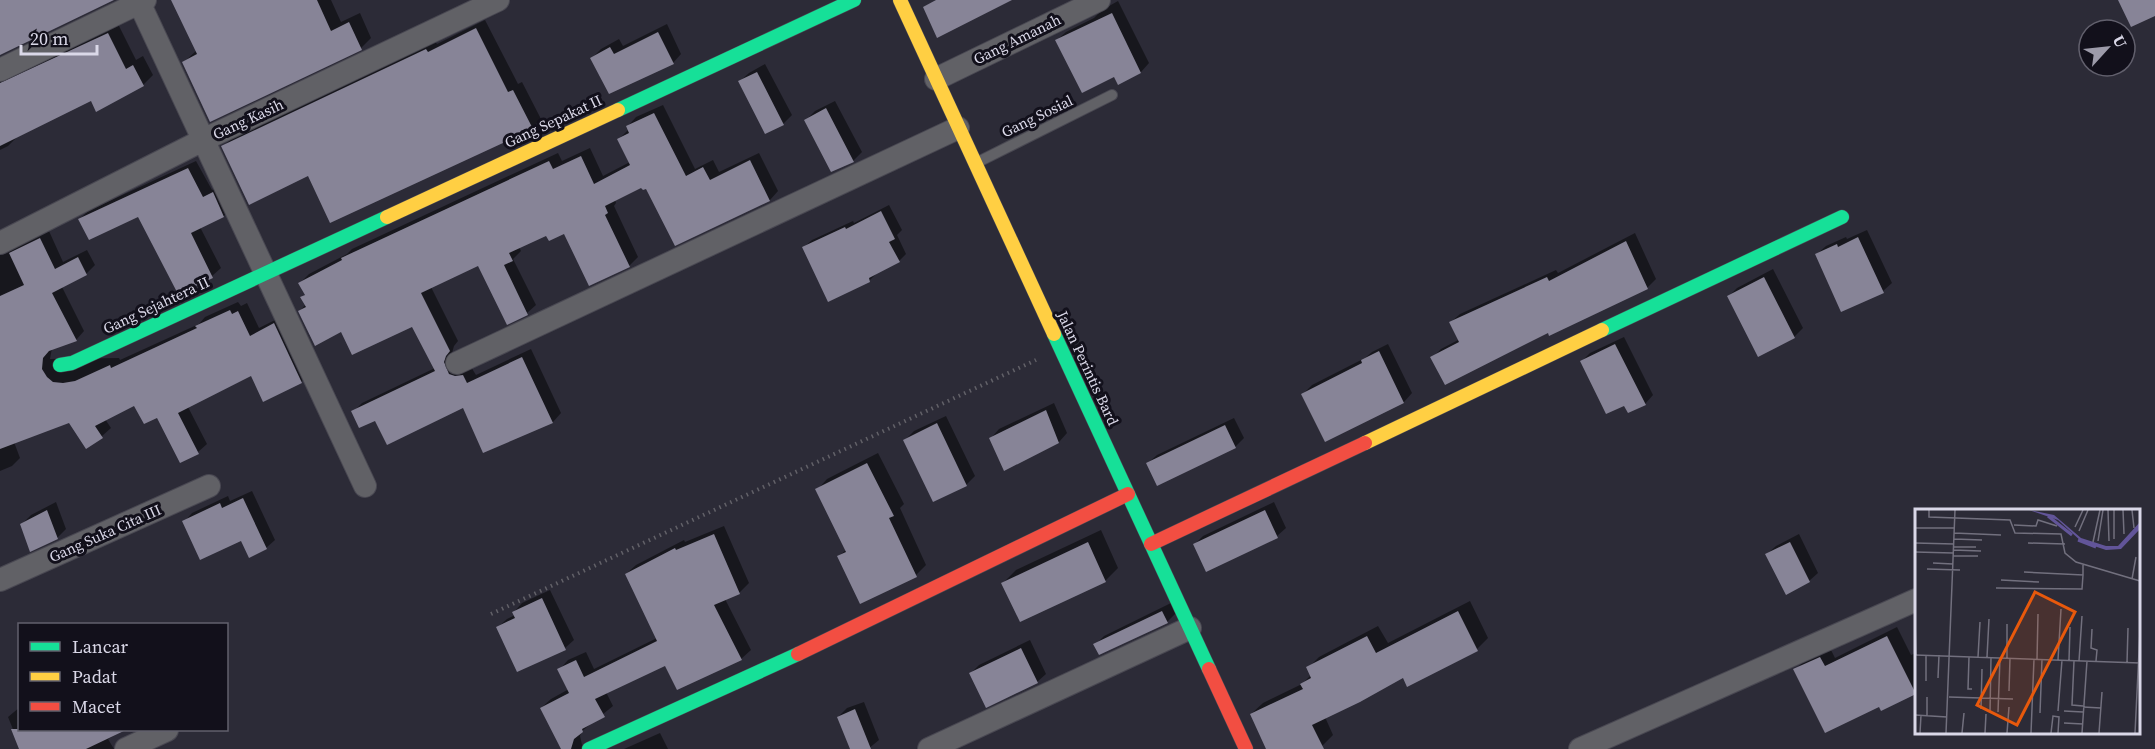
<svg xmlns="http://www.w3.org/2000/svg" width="2155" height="749" font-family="'Source Serif 4',serif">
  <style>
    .shadow { fill: #0007 }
    .building { fill: #878497 }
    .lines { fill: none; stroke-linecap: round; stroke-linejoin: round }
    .lane-casing { stroke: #494852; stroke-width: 12 }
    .street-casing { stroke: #494852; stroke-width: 24 }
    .fast-casing { stroke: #494852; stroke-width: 15 }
    .slow-casing { stroke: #494852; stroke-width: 15 }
    .jam-casing { stroke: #494852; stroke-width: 15 }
    .path { stroke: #626168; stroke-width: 4; stroke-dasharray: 1.5 4.5; stroke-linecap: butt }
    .lane { stroke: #616166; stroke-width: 10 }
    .street { stroke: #616166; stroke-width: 22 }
    .fast { stroke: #16e098; stroke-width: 14 }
    .slow { stroke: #ffcf43; stroke-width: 14 }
    .jam { stroke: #f24e42; stroke-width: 14 }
    .labels { text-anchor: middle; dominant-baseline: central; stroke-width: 6; stroke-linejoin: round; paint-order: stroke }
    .street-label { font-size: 15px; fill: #dad8e8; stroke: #12101b }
    .inset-river { fill: none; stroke: #625599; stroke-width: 3 }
    .inset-road { fill: none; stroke: #72707e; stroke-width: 1.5 }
    .view { fill: #e8590c; fill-opacity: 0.15; stroke: #e8590c; stroke-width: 3 }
    .inset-edge { fill: none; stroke: #dad8e8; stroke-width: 3 }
  </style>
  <rect width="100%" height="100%" fill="#2c2b37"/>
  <path class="shadow" d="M172 0H331L341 22 360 13 371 38 361 48 211 120 184 62 197 50Z
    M1118 1 1149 63 1141 72 1119 83 1115 75 1057 40 1066 32 1094 18 1102 10Z
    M485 20 518 84 522 82 541 119 532 128 308 174 223 147 232 138 435 41 437 44Z
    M118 24 136 60 143 56 153 75 143 85 91 99 18 136 8 146 0 150V68Z
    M667 24 681 54 673 63 592 58 601 49 619 39 623 46Z
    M765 64 792 115 783 124 740 81 749 73Z
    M835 101 862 152 853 161 806 120 815 111Z
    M663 105 695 169 713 160 719 172 759 153 778 191 770 200 675 244 646 187 642 186 615 200 616 203 614 206 638 257 629 266 564 232 547 234 519 247 521 251 513 259 536 305 527 313 478 264 431 287 458 341 454 346 452 353 457 365 471 367 476 375 531 349 561 413 553 422 483 451 463 406 376 419 353 412 362 403 435 368 413 325 342 330 300 311 306 304 302 297 306 294 300 283 309 274 347 254 352 249 558 153 562 161 590 148 603 176 630 162 619 139 629 129 628 126 636 117Z
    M196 161 212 190 221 185 232 208 224 216 200 227 221 268 212 276 178 292 138 215 80 219 88 211Z
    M889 205 902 230 897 235 906 254 899 261 877 273 869 281 804 247 812 240 853 221 854 223Z
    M1867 230 1892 283 1883 291 1817 254 1826 246 1846 237 1847 239Z
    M49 231 63 262 87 250 95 265 86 274 62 287 84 331 76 340 52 348 50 359 119 358 120 360 199 324 205 317 238 302 241 306 247 303 259 328 283 316 310 374 301 382 252 374 188 407 207 444 198 452 181 461 158 416 135 404 105 419 111 428 102 436 86 447 70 421 14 442 20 458 12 466 0 471V250Z
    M1635 233 1656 279 1648 287 1550 334 1549 331 1432 358 1441 349 1460 339 1451 322 1460 314 1556 270 1558 273Z
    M1773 269 1803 328 1794 337 1729 296 1737 288Z
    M1624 337 1653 395 1645 404H1625L1582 361 1590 353Z
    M1388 344 1412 393 1404 402 1326 440 1303 394 1312 385 1365 358 1372 352Z
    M1054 403 1067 433 1059 442 1005 469 991 438 999 429Z
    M946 416 975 476 966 485 905 440 914 431Z
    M1234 418 1244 438 1235 447 1148 463 1157 455Z
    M878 453 904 504 900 508 926 565 916 575 839 556 847 549 817 490 827 479Z
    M252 491 275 540 266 548 184 522 192 513 228 496 230 501Z
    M56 502 66 529 57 538 22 524 31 515Z
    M1274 502 1286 528 1277 536 1195 544 1203 536Z
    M724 526 749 583 740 592 725 599 751 650 741 659 666 664 606 692 613 706 582 731 580 736 583 749H562L541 708 551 699 569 689 559 670 568 660 586 652 594 669 657 638 626 574 636 565 684 540 685 542Z
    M1101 530 1118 568 1105 581 1003 583 1016 570Z
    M1799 534 1818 573 1809 581 1767 554 1776 546Z
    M550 590 574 640 565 648 498 627 507 619 515 615 514 612 522 603Z
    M1470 601 1488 638 1477 649 1408 685 1404 676 1325 717 1333 735 1322 746 1317 749H1268L1251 714 1263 703 1302 684 1311 675 1308 668 1319 657 1378 626 1388 643Z
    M1171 603 1176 613 1167 622 1095 645 1104 636Z
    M1897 627 1911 655 1916 653V692L1882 709 1880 705 1795 670 1805 660 1830 648 1835 658Z
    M1030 640 1046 674 1037 682 971 673 979 665Z
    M864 702 879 740 868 749H851L838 717 847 708Z
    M20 707V730H124L108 739 114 749H21L8 717Z
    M660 733 668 749H624Z"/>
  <path class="building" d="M0 0H114L0 55Z
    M171 0H317L331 31 349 22 362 50 210 122 182 62 197 54Z
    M936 0H1012L937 38 923 7Z
    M2118 0H2155V16L2131 27Z
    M1112 13 1141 73 1118 85 1114 77 1082 93 1055 40Z
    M476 28 508 92 513 90 533 129 330 223 308 176 249 205 221 146 426 49 428 52Z
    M658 32 674 64 609 94 590 58 610 47 614 54Z
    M108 33 126 69 133 65 144 86 96 112 91 101 0 146V83Z
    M757 72 784 125 765 134 738 81Z
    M826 108 854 162 831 172 804 120Z
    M654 113 686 176 703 167 710 180 750 160 770 201 675 246 646 189 643 190 641 188 605 206 608 213 605 215 630 267 589 286 564 234 549 241 546 236 509 253 513 261 504 265 528 315 507 325 478 266 421 293 450 351 446 356 444 362 449 374 455 376 463 375 467 383 522 357 553 423 483 453 463 408 387 445 375 421 359 428 351 411 435 371 412 327 352 355 341 332 315 346 298 311 306 307 300 297 305 295 298 283 342 260 341 258 549 161 553 169 581 156 594 184 630 165 617 139 629 133 626 126Z
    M188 168 203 197 213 192 224 217 191 233 213 278 178 294 138 217 89 240 78 219Z
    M881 211 895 239 889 242 900 262 869 278 870 282 828 302 802 247 845 227 846 229Z
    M1858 237 1884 293 1841 312 1815 254 1837 244 1838 247Z
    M40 238 55 269 78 257 87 275 52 293 77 341 49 351 43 358 42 369 47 377 53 382 63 383 75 381 110 365 111 368 197 328 195 326 230 310 232 314 238 311 250 336 274 323 302 383 263 402 251 376 178 413 199 454 180 463 157 418 144 424 134 406 95 426 103 438 86 449 69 423 0 449V296L24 285 9 253Z
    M1626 241 1648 289 1549 336 1548 333 1445 385 1430 357 1459 342 1449 322 1547 277 1549 281Z
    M1764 277 1795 338 1758 357 1727 296Z
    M1615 344 1646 405 1628 413 1624 406 1606 414 1580 361Z
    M1379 351 1404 403 1325 442 1301 394 1362 363 1361 360Z
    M1046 410 1059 443 1004 471 989 438Z
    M937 423 967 486 933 502 903 440Z
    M1225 425 1236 448 1157 486 1146 463Z
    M867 463 894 516 889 518 917 577 860 604 837 556 846 552 815 489Z
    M243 498 267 549 249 558 241 541 200 560 182 521 220 503 222 508Z
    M47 510 58 539 30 552 20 524Z
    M1265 510 1278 538 1206 572 1193 544Z
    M714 534 740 594 714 605 742 660 677 690 665 666 595 699 605 717 582 729 583 732 574 739 571 749H561L540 708 569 693 557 669 576 660 584 677 657 641 625 574 675 548 676 550Z
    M1088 542 1106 582 1020 622 1001 583Z
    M1790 542 1810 582 1786 595 1765 554Z
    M542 598 566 650 517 672 496 627 515 618 512 612Z
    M1162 611 1168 623 1099 655 1093 644Z
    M1458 611 1478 651 1407 687 1403 678 1360 702 1312 725 1324 749H1266L1250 714 1303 689 1300 684 1311 678 1306 667 1367 636 1376 653Z
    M1887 636 1916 694 1881 711 1879 707 1825 733 1793 669 1820 657 1825 666Z
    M1021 648 1038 683 986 708 969 673Z
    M855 709 871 749H850L837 717Z
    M11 729H128L86 749H19Z"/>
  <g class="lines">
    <g class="lane-casing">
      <path id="lane" d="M978 162 1112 95"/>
    </g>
    <g class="street-casing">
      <path id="street" d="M138 0 365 486
        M0 70 145 0
        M936 79 1099 0
        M0 243 203 140 498 0
        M457 363 958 128
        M0 580 209 486
        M126 749 167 730
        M929 749 1190 628
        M1580 749 1916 600"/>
    </g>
    <g class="fast-casing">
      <path id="fast" d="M618 110 854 0
        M1602 330 1842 217
        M1054 334 1209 669
        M60 365 72 363 387 217
        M589 749 798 654"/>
    </g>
    <g class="slow-casing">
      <path id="slow" d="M900 0 1054 334
        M387 217 618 110
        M1365 443 1602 330"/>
    </g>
    <g class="jam-casing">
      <path id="jam" d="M1151 544 1365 443
        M798 654 1128 494
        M1209 669 1246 749"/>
    </g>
    <path class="path" d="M491 614 1036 360"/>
    <use href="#lane" class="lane"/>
    <use href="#street" class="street"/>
    <use href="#fast" class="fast"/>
    <use href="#slow" class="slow"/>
    <use href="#jam" class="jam"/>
  </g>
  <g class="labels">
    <g class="street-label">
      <text transform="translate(1017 39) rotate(-26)">Gang Amanah</text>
      <text transform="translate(1037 116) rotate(-26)">Gang Sosial</text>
      <text transform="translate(248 119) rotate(-25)">Gang Kasih</text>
      <text transform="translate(553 121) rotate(-25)">Gang Sepakat II</text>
      <text transform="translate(156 305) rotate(-25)">Gang Sejahtera II</text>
      <text transform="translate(1088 368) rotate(65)">Jalan Perintis Bard</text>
      <text transform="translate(105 533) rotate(-24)">Gang Suka Cita III</text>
    </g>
  </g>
  <g transform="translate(1915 509)">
    <rect width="225" height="225" fill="#2c2b37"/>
    <path d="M114 1 139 6 166 29 191 37H203L225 13V20L206 40 191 41 167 33 143 11Z" fill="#625599"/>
    <path class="inset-river" d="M133 7 157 26M163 31 181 38"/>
    <path class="inset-road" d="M14 1V8L95 11 100 24 146 25 150 44 161 53 225 72M193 1 194 32M199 1V30M208 1 209 25M217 1 219 19M99 16 121 17 123 11 142 17M160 18 168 1M0 19H39M164 22 173 1M39 24 86 26M39 30 67 31M183 32 188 1M178 33 185 1M0 34 39 35M113 34 150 35M38 38H61M38 41 66 42M0 43 38 44M38 47H63M18 54 38 55M12 60 45 61M109 63 168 66V56M217 70 221 48M86 71 124 73M81 79 167 80 168 66M0 112 1 146M177 120 176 139 182 141 181 152M0 146 225 154M54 148 53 180H57M63 148 65 113M72 148 74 110M92 149V115M122 150 123 105M143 151 146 100M154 151 155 118M159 152 157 196 168 197M164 152 167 107M212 154 213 119M23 169 24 146M11 172V146M94 182 95 149M34 188 98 190M168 198 186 199M66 200 67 160M143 202 147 151M149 202 168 203M75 203 76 148M83 203 85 149M125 204 127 150M0 206 32 208M12 207V188M149 214 168 215M5 224 6 206M31 224 40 1M47 224 49 204M70 224 71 205M92 224 94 198M116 224 119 150M136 224 138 207 144 208 143 224M167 224 172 152M184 224 187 183M220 224 225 122"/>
    <path class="view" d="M120 83 160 103 102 216 62 196Z"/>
    <rect width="225" height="225" class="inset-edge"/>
  </g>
  <rect x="18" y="623" width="210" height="108" fill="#12101b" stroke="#62606d" stroke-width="1.5"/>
  <rect x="30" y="642" width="30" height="9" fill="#16e098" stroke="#62606d" stroke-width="1.5"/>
  <text x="72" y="653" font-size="18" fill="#dad8e8">Lancar</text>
  <rect x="30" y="672" width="30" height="9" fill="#ffcf43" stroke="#62606d" stroke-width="1.5"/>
  <text x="72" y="683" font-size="18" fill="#dad8e8">Padat</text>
  <rect x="30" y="702" width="30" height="9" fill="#f24e42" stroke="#62606d" stroke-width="1.5"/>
  <text x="72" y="713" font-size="18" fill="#dad8e8">Macet</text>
  <g transform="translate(2107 48) rotate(63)"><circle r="28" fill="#12101b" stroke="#62606d" stroke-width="1.5"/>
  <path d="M0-4.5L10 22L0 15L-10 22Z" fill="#9d9baa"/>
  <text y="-9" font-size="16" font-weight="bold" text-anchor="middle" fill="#dad8e8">U</text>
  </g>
  <path d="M21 45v9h76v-9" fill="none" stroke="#dad8e8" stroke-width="3"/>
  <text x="30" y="45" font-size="18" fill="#dad8e8" stroke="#12101b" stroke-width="4.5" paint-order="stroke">20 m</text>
</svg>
